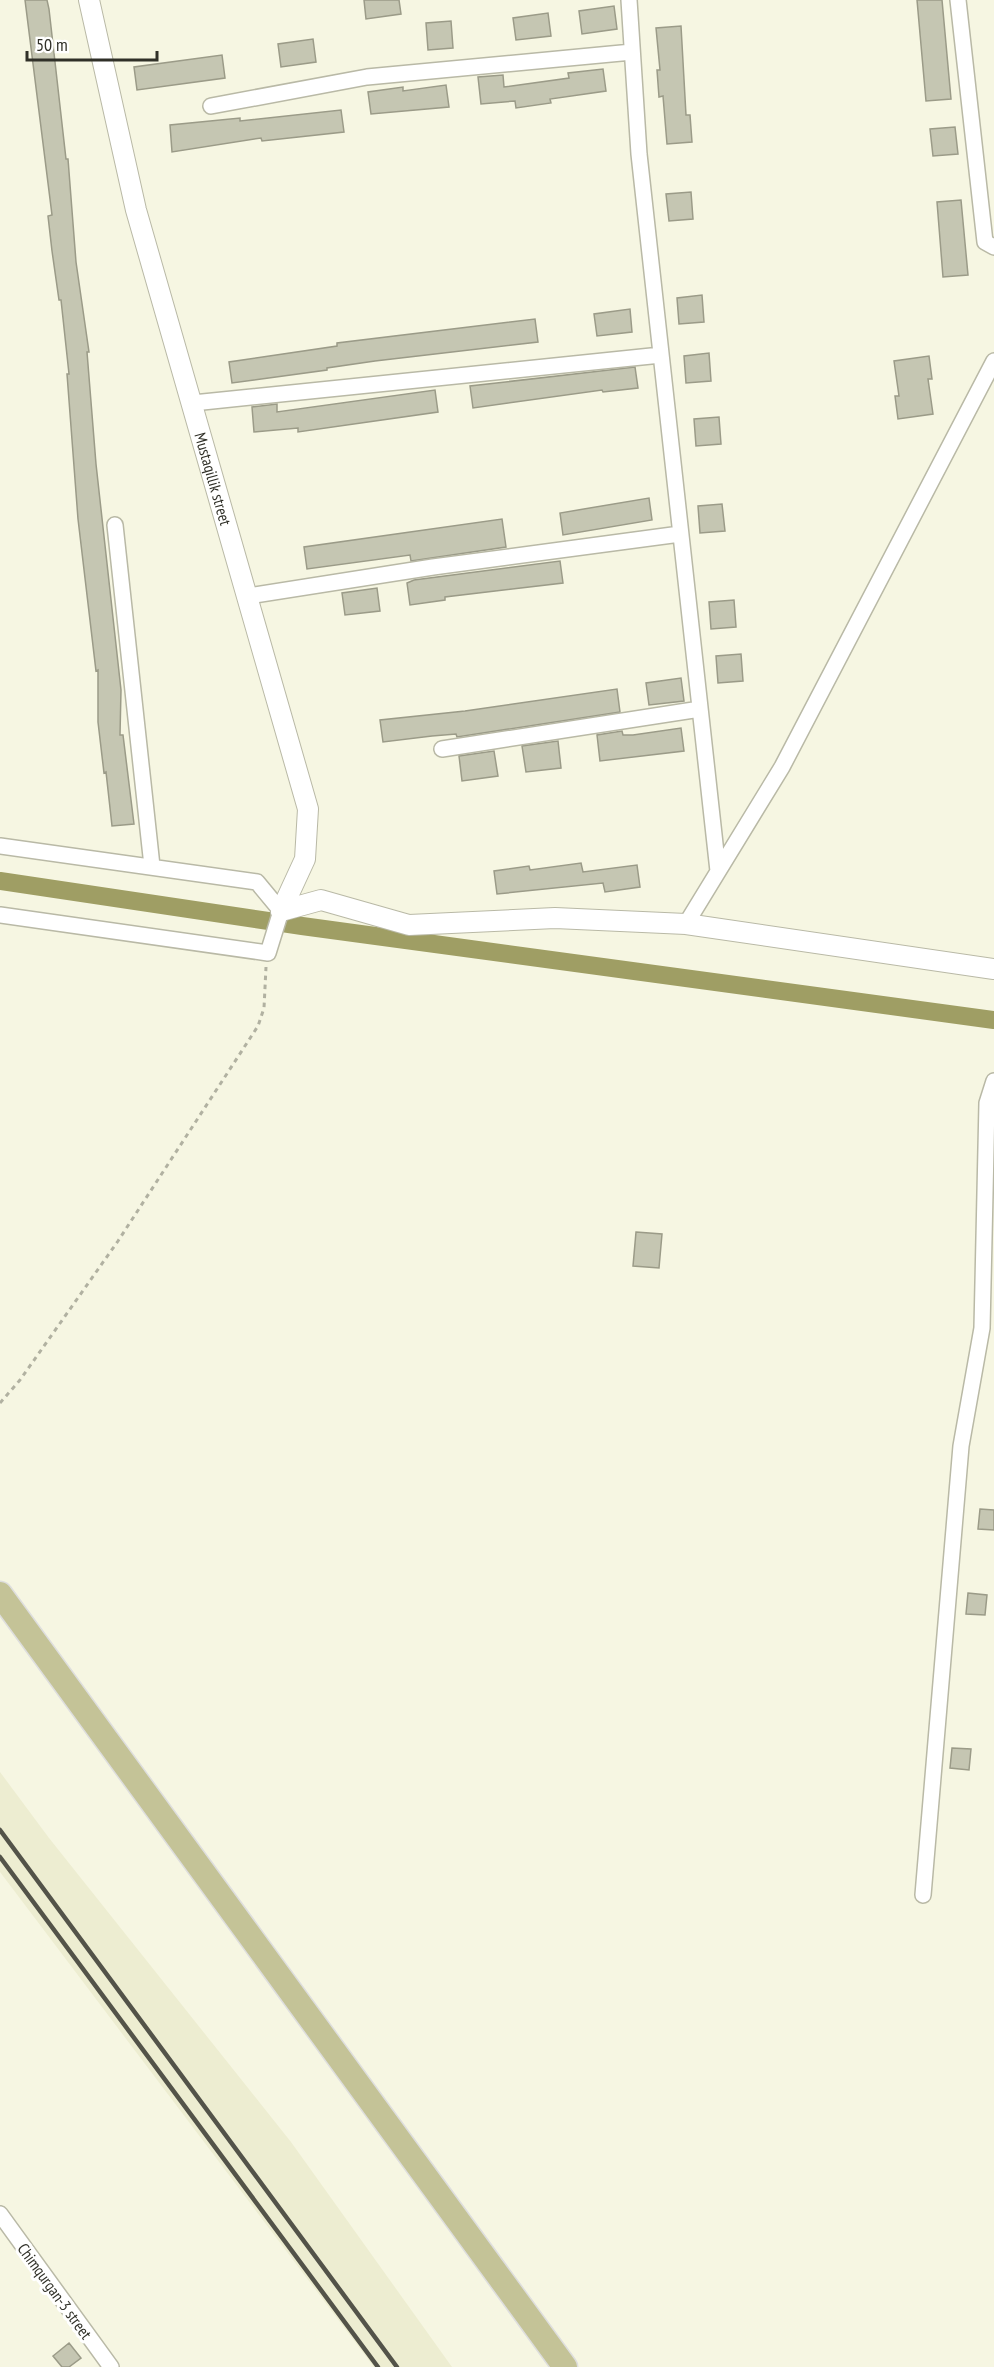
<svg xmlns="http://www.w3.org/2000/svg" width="994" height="2367" font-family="'PT Sans Narrow',sans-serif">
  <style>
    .built { fill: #ededd1 }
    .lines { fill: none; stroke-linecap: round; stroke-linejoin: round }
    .canal { stroke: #9f9e64; stroke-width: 18 }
    .building { fill: #c5c6b2; stroke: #9b9b88; stroke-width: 1.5 }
    .minor-casing { stroke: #b9b9a6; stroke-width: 18 }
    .tertiary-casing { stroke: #b9b9a6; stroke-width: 22 }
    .primary-casing { stroke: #dededd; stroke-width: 27 }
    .path { stroke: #b1b1a1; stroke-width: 3; stroke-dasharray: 4.5 4.5; stroke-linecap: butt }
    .minor { stroke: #fff; stroke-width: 15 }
    .tertiary { stroke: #fff; stroke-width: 20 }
    .primary { stroke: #c4c397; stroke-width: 24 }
    .rail { stroke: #535349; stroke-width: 4.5 }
    .labels { text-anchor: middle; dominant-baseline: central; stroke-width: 6; stroke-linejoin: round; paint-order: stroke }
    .street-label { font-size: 16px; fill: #303028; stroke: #fff }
  </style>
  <rect width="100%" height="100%" fill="#f6f6e2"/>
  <path class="built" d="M0 1772 49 1838 291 2142 452 2367H374L0 1872Z"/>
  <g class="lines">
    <path class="canal" d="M0 881 302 926 994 1020"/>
  </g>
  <path class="building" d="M25 0H47L49 9 66 159H68L76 262 89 352H87L96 464 121 690 120 735H123L134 824 112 826 106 772 104 773 98 722V670L96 671 78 519 67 374H69L61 300H59L52 251 48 216 52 215Z
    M364 0H399L401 14 366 19Z
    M917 0H942L951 99 926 101Z
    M614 6 617 29 582 34 579 11Z
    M548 13 551 36 516 40 513 18Z
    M451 21 453 48 428 50 426 23Z
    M681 26 686 115H690L692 142 667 144 663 96 659 97 657 70H660L656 28Z
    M313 39 316 62 281 67 278 44Z
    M222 55 225 78 137 90 134 67Z
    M603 69 606 91 550 99 551 103 516 108 515 101 481 104 478 77 503 75 504 87 569 78 568 73Z
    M446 85 449 107 371 114 368 92 403 87V91Z
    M341 110 344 132 262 141 261 138 172 152 170 125 240 118V121Z
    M955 127 958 154 933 156 930 129Z
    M691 192 693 219 669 221 666 194Z
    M961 200 968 275 943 277 937 202Z
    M702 295 704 322 679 324 677 298Z
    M630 309 632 332 597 336 594 314Z
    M535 319 538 342 375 361 327 368V370L232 383 229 362 337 346V343Z
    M709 353 711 381 686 383 684 356Z
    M929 356 932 379H928L933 414 898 419 895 396H899L894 361Z
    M635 367 638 388 603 392 602 390 473 408 470 386Z
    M435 390 438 412 298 432V428L254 432 252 407 277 404V412Z
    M719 417 721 444 696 446 694 419Z
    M649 498 652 520 563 535 560 513Z
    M722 504 725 531 700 533 698 506Z
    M502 519 506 547 411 561 410 555 307 569 304 547Z
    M560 561 563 583 445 597V600L410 605 407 583 414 580Z
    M377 588 380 611 345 615 342 593Z
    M734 600 736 627 711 629 709 602Z
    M741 654 743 681 718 683 716 656Z
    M681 678 684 701 649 705 646 683Z
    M617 689 620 712 457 737 456 734 432 736 383 742 380 720 465 711Z
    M681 728 684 751 600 761 597 735 622 731 623 735H633Z
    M558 741 561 768 526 772 522 746Z
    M494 751 498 776 462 781 459 756Z
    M581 863 583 872 637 865 640 887 605 892 603 883 497 894 494 871 529 866 530 870Z
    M636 1232 662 1234 659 1268 633 1266Z
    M980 1509 994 1510V1530L978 1529Z
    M968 1593 987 1595 985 1615 966 1614Z
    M952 1748 971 1749 969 1770 950 1768Z
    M69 2343 81 2358 69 2367H62L53 2356Z"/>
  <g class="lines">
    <g class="minor-casing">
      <path id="minor" d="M629 0 639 154 718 871
        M958 0 985 242 994 247
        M211 106 367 77 632 52
        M193 403 661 355
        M115 525 152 866
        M249 596 433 567 680 534
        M442 749 700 709
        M0 846 257 882 281 911 268 953 0 915
        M686 924 782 767 994 361
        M923 1895 961 1446 982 1328 987 1103 994 1081
        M0 2214 111 2367"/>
    </g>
    <g class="tertiary-casing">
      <g id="tertiary">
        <path id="s1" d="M89 0 136 210 308 809 305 859 281 911"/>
        <path d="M281 911 321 900 409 925 555 918 686 924 994 969"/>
      </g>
    </g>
    <g class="primary-casing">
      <path id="primary" d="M0 1594 565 2367"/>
    </g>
    <path class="path" d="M0 1403 20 1380 118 1241 258 1026 264 1008 266 967"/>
    <use href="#minor" class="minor"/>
    <use href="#tertiary" class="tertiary"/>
    <use href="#primary" class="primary"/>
    <path class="rail" d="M0 1830 397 2367
      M0 1857 378 2367"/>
  </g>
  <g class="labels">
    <g class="street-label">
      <text stroke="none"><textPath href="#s1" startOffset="495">Mustaqillik street</textPath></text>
      <text transform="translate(55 2291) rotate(54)">Chimqurgan-3 street</text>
    </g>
  </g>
  <path d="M27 51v9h130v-9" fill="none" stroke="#303028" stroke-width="3"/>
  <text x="36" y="51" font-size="18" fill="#303028" stroke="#ffffff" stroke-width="4.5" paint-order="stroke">50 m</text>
</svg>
